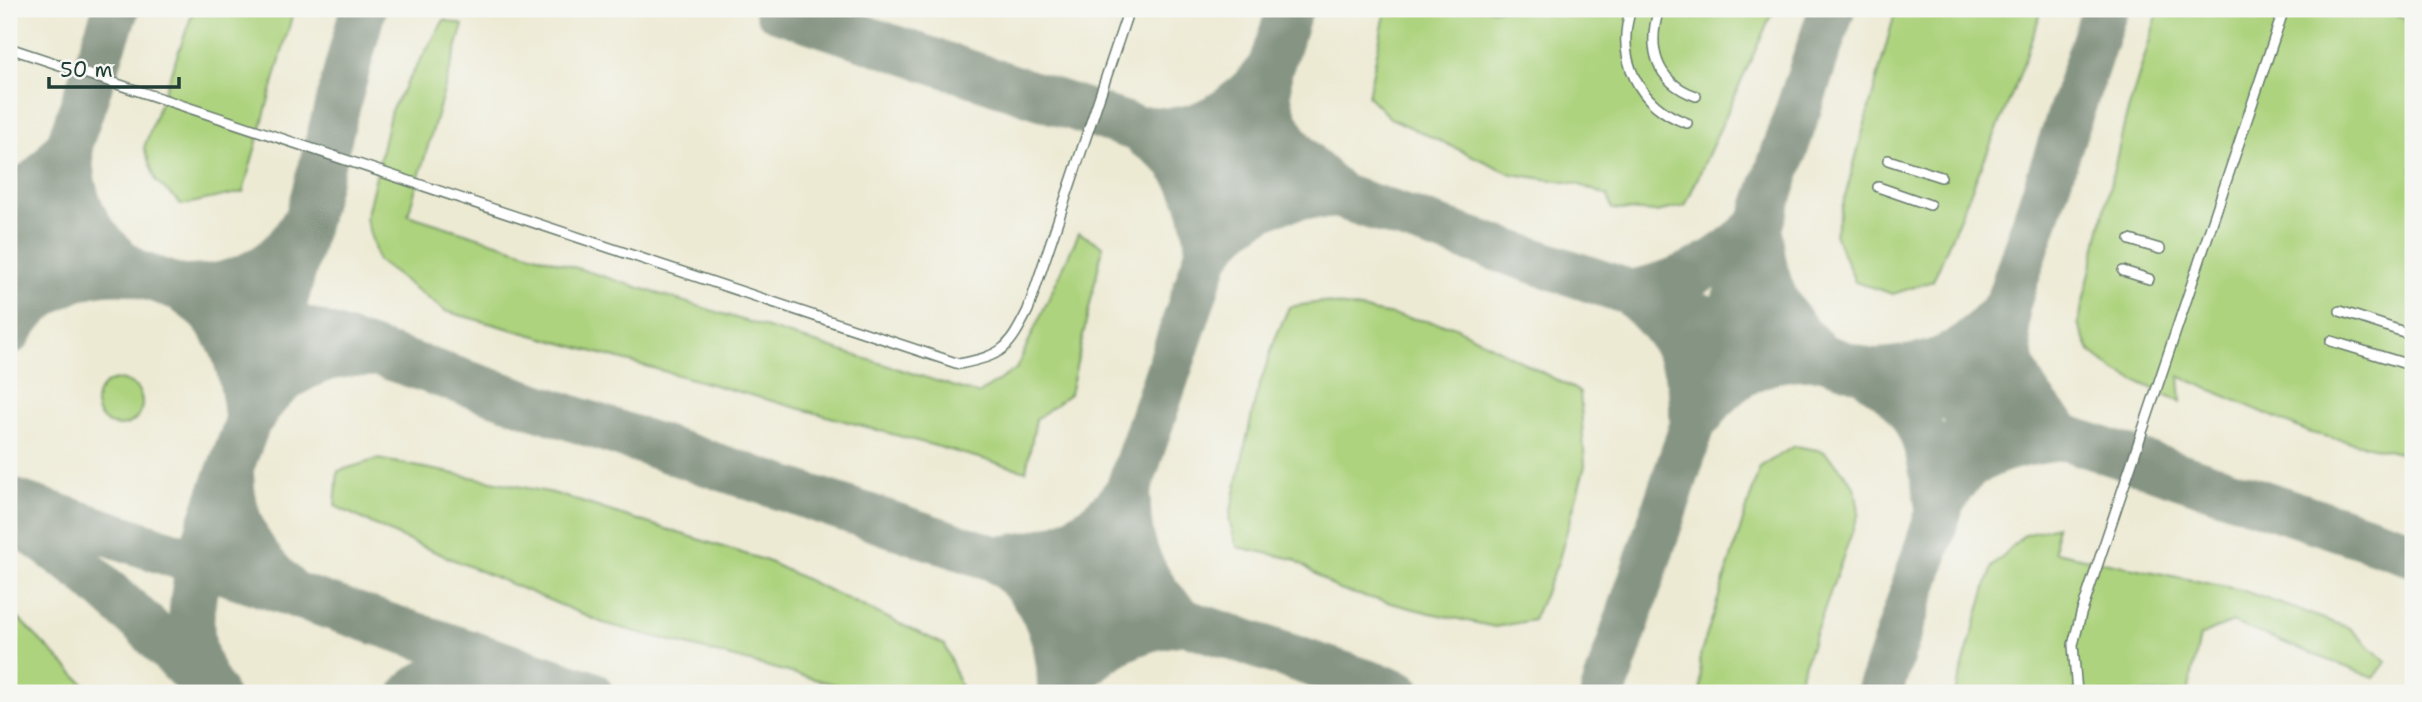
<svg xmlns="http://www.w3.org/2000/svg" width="2422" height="702" font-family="'Shantell Sans',sans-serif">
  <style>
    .green { fill: #add37e; stroke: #668859; stroke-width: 2 }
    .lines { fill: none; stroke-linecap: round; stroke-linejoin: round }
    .taxiway { stroke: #869484; stroke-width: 46 }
    .lane-casing { stroke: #677a6c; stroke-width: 12 }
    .lane { stroke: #fff; stroke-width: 9 }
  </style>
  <rect width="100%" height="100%" fill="#f6f6f2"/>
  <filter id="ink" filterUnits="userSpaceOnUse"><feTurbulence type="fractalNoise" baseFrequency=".0143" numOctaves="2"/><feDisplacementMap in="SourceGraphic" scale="14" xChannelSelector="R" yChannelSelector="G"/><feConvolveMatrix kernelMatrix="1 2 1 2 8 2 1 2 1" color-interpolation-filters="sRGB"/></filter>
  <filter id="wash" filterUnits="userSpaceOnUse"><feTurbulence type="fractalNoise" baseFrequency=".00686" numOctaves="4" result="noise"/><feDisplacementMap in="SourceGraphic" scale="28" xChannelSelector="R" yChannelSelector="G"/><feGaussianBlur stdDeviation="1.57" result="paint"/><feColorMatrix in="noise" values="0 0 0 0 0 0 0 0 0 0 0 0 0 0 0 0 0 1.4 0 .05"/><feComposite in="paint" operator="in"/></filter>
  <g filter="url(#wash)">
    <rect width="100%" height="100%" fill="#edead4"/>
    <path class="green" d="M194 9H294L243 192 182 205 156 181 144 148Z
      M1386 9H1774L1685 206 1656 212 1612 209 1608 196 1578 184 1512 174 1390 118 1368 96Z
      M1896 9H2042L2017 82 1933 281 1893 294 1855 282 1835 234Z
      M2159 9H2379L2413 21V454L2400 453 2311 433 2179 376 2181 402 2115 371 2090 351 2078 324 2125 121Z
      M444 20 463 25 408 215 978 394 1016 369 1079 233 1103 246 1070 394 1036 419 1026 471 445 311 378 261 366 219 391 110Z
      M1322 302 1453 326 1580 392 1585 466 1558 563 1533 620 1495 627 1430 613 1339 590 1294 559 1237 547 1229 520 1256 396 1275 339 1289 307Z
      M96 403a23 23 0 1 1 46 0a23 23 0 1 1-46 0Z
      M1795 446 1823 451 1841 469 1855 487 1859 513 1794 693H1701L1700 656 1760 467Z
      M378 459 553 493 767 561 945 645 963 693H867L603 623 400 537 335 506 338 471Z
      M2056 526 2055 552 2241 590 2350 628 2386 662 2374 678 2232 622 2200 636 2188 693H1955L1992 567 2023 536Z
      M17 617 93 693H9V632Z"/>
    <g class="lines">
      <path class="taxiway" d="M777 9 2413 553
        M1269 72C1269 81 1268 91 1269 100 1275 138 1307 167 1334 190
        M1150 129C1197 137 1237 110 1265 74
        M1146 136C1189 159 1205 205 1208 251
        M70 146C69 200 86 234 128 268
        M9 198C30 189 49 173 62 153
        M9 231 1399 693
        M1760 233C1763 287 1780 319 1820 355
        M1212 249C1239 212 1281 192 1328 196
        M187 288C234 289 278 269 302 226
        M187 293C232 323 241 364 247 415
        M1631 293C1684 282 1719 264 1759 226
        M1633 295C1672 328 1694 364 1692 416
        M2007 317C2004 370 2027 400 2063 436
        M9 319 116 9
        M9 332C32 293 80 268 124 272
        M1875 371C1937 368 1963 357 2003 310
        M1873 377C1925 411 1929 450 1938 507
        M255 413C278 374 323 351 368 354
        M1701 415C1727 375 1766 355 1814 357
        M231 474C232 524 253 560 291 592
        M1947 494C1967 451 2020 443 2062 438
        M9 500 590 693
        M1128 501C1126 550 1148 589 1183 621
        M9 515 85 571 147 627 204 686
        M999 559C1053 553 1090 540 1124 496
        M1001 563C1041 591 1060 636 1060 684
        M1065 687C1096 647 1135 627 1184 622
        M214 693C196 667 189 641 192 609 199 531 237 460 260 387 298 262 329 135 363 9
        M413 693C433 674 475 667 502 667
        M1060 693 1290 9
        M1603 693 1832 9
        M1879 693 2105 9"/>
    </g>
  </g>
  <g filter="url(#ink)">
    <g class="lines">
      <g class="lane-casing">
        <path id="lane" d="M1631 9C1615 58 1638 106 1687 123
          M1659 9C1647 47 1655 82 1696 96
          M9 48 959 364C1003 355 1008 350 1028 310L1129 9
          M1888 160 1941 177
          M1878 187 1930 205
          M2130 240 2160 249
          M2123 271 2149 279
          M2340 311 2413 335
          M2331 341 2413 366
          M2077 693 2073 645 2081 614 2284 9"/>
      </g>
      <use href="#lane" class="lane"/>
    </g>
  </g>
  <rect width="2422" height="702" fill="none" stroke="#f6f6f2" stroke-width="35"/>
  <path d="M49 77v10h130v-10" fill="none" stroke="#1f3d34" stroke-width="3.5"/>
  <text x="60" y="77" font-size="21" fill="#1f3d34" stroke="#f6f6f2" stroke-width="5" paint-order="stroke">50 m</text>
</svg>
